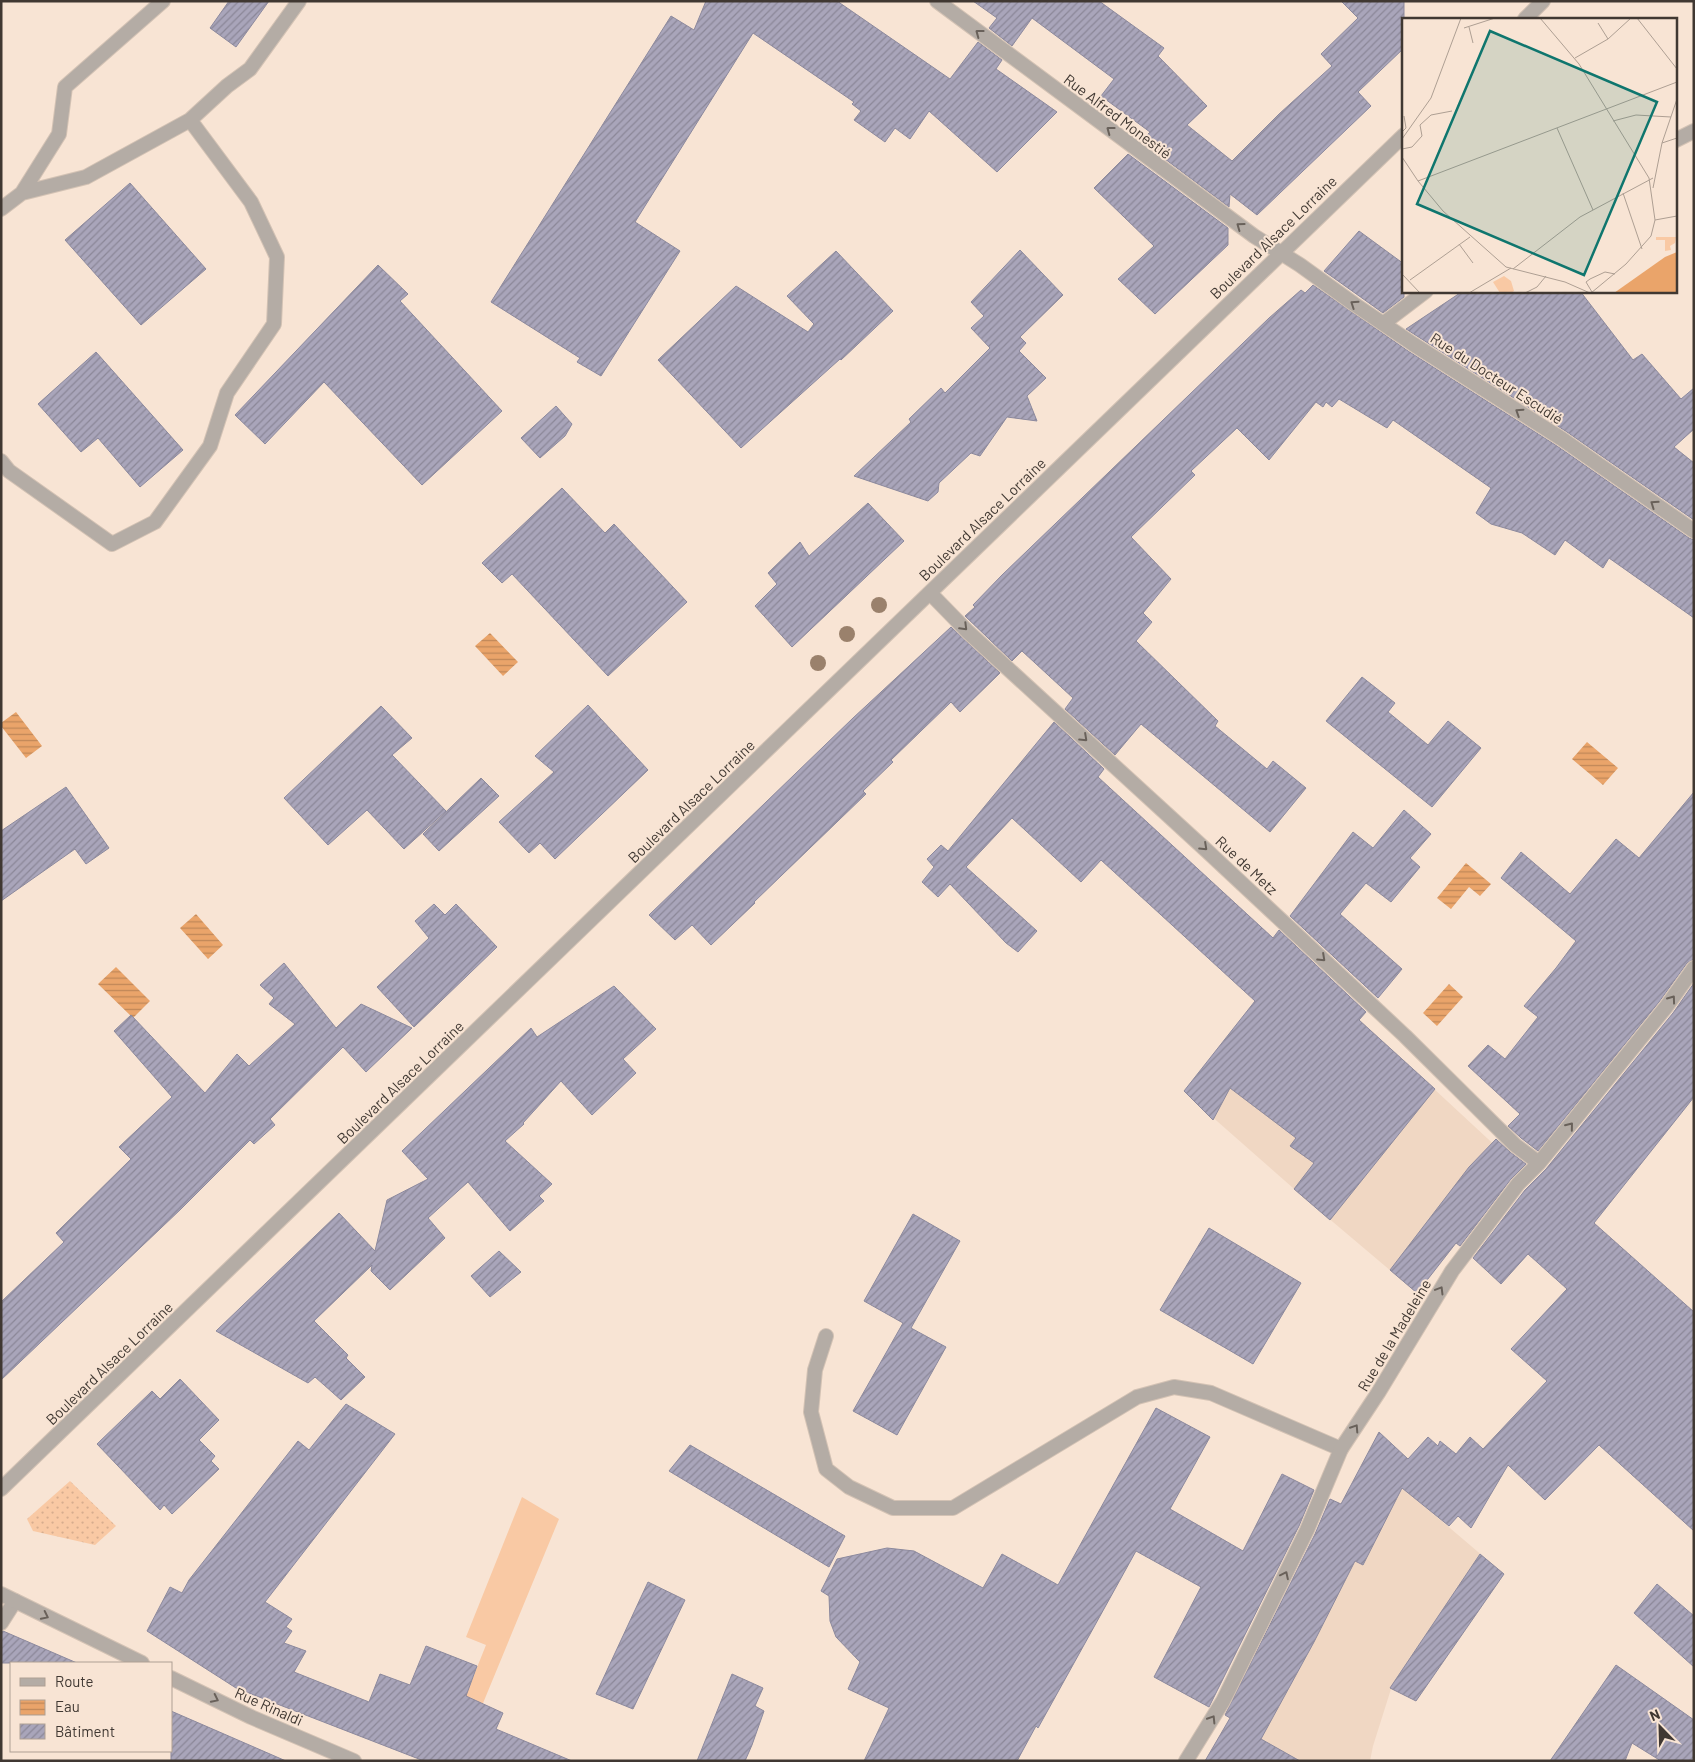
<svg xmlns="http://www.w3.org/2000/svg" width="1695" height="1762" font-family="Barlow,sans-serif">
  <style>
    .built { fill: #f0d7c3 }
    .grass { fill: url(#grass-dots) }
    .garden { fill: #f9c9a4 }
    .water { fill: url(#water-rules) }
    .building { fill: url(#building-hatch); stroke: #8c899d }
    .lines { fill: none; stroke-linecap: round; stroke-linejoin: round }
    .service-casing { stroke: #d3c2b4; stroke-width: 16 }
    .minor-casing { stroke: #d3c2b4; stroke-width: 16 }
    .tertiary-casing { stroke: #d3c2b4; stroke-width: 16 }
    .service { stroke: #b4aca5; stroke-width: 14 }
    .minor { stroke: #b4aca5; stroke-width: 14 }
    .tertiary { stroke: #b4aca5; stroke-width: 14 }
    .tree { fill: #9a816c }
    .oneway { stroke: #69615a }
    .labels { text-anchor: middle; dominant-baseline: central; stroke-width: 4; stroke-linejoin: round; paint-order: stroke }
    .street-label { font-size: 15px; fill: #403832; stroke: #f8e4d4 }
    .inset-road { fill: none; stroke: #ae9f93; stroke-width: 1 }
    .view { fill: #0f766e; fill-opacity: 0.15; stroke: #0f766e; stroke-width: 2.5 }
    .inset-edge { fill: none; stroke: #403832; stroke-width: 2.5 }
  </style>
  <defs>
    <pattern id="grass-dots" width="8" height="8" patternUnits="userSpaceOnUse" patternTransform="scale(1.25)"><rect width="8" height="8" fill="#f9c9a4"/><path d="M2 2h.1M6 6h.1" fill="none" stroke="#d6ad8e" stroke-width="1.8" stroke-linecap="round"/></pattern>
    <pattern id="water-rules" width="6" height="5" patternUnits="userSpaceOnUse" patternTransform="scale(1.25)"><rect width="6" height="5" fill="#eaa46a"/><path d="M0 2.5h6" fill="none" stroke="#bf8758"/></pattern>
    <pattern id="building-hatch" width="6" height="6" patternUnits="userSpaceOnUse" patternTransform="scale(1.25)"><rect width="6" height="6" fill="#a9a5ba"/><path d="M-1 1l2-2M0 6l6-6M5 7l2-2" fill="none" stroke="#8b8798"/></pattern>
  </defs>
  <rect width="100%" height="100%" fill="#f8e4d4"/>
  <path class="built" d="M1309 973 1515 1164 1495 1194 1417 1293 1301 1195 1201 1107Z
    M1363 1463 1397 1483 1504 1574 1416 1701 1391 1689 1373 1746 1370 1761H1205L1228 1722 1280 1625Z"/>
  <path class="grass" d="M70 1481 116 1526 95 1545 33 1531 27 1519Z"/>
  <path class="garden" d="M522 1497 559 1519 474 1725 450 1677 470 1685 486 1645 466 1637Z"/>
  <path class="water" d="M490 633 518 662 503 676 475 646Z
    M16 712 42 746 26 758 1 726V723Z
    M1587 742 1618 768 1603 785 1572 759Z
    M1466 863 1491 884 1480 896 1469 887 1451 909 1437 898Z
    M196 914 223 945 208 959 180 928Z
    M116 967 150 1001 133 1018 98 984Z
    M1449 984 1463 997 1437 1026 1423 1013Z"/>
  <path class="building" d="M229 1H269L236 47 210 28Z
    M706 1H837L950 79 978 42 1002 60 996 69 1057 112 997 172 929 111 910 139 895 128 885 142 854 120 861 111 852 104 854 102 753 33 635 222 680 251 601 376 577 362 580 358 491 302 671 16 694 30Z
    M973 1H1099L1164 48 1158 56 1207 106 1187 125 1232 161 1279 114 1332 66 1321 54 1358 18 1341 1H1404V48L1358 92 1371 106 1257 215 1230 194 1229 207 1141 141 1150 132 1101 96 1114 79 1032 18 1012 46 989 28 997 18Z
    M1128 154 1228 228V245L1155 314 1118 279 1154 246 1094 188Z
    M130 183 206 269 141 325 65 240Z
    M1359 231 1404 264V297L1383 313 1324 271Z
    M1020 250 1063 295 1020 337 1026 343 1019 351 1046 378 1027 396 1037 421 1007 417 980 456 971 453 939 483 938 492 928 501 854 476 911 422 909 419 941 388 945 393 990 348 971 328 984 316 971 302Z
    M836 251 893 311 841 360 840 359 741 448 658 360 736 286 808 332 814 324 787 296Z
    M378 265 408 294 400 301 502 411 422 485 324 382 265 444 235 415Z
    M1313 285 1408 351 1557 446 1689 538 1694 540V618L1609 558 1603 568 1565 540 1555 555 1522 533 1491 524 1476 513 1491 488 1393 420 1387 428 1339 399 1332 407 1326 402 1323 407 1316 402 1269 460 1237 428 1191 471 1195 475 1131 537 1171 579 1143 613 1152 622 1136 641 1218 721 1215 726 1267 769 1273 761 1306 788 1270 832 1141 724 1115 755 1065 709 1073 698 1022 651 1012 661 965 616 975 607 973 605 1002 575 1269 318 1301 290 1305 293Z
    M1463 291H1580L1633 360 1642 354 1681 399 1694 388V429L1674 447 1694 463V520L1567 432 1406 329Z
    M96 352 183 450 140 487 98 438 81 452 38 404Z
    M556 406 572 424 565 436 540 458 521 438Z
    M562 488 605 533 614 524 687 602 608 676 512 574 502 583 482 563Z
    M868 503 904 541 792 647 755 606 777 584 768 573 800 542 809 556Z
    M951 627 1000 673 960 712 951 702 891 760 893 762 863 791 866 794 754 902 755 903 711 945 692 925 675 940 649 915 853 718Z
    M1362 677 1395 703 1388 712 1428 745 1448 721 1481 748 1432 807 1326 721Z
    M588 705 648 770 555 859 540 843 529 853 499 822 554 772 535 756Z
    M381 706 412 738 392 755 446 811 404 849 367 810 328 845 284 798Z
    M1054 722 1104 769 1098 777 1273 938 1279 930 1366 1012 1359 1020 1435 1089 1330 1220 1294 1189 1314 1163 1290 1146 1296 1138 1230 1088 1213 1120 1184 1091 1255 1001 1101 860 1081 882 1012 818 966 867 1037 931 1018 952 1006 943 950 884 938 897 922 882 934 867 927 859 941 845 948 851Z
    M481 778 499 796 439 851 423 834Z
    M66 787 109 848 86 864 75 849 1 901V831Z
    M1694 792V959L1687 963 1659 1002 1538 1151 1521 1138 1508 1126 1520 1114 1468 1066 1488 1045 1505 1059 1538 1017 1524 1006 1556 968 1576 941 1501 878 1521 852 1570 894 1616 839 1639 858Z
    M1404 810 1431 834 1410 858 1420 867 1391 902 1366 883 1340 914 1402 969 1378 998 1290 916 1353 832 1373 848Z
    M434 904 445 915 456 904 497 947 414 1027 377 987 429 938 415 921Z
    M284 963 336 1028 361 1004 412 1028 366 1072 343 1047 270 1119 275 1125 254 1144 250 1140 181 1209 1 1380V1302L64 1242 56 1233 131 1159 119 1147 172 1097 114 1031 131 1015 205 1093 237 1054 249 1066 295 1024 269 1004 274 998 260 985Z
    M1694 983V1097L1594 1223 1694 1312V1531L1599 1445 1545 1500 1508 1465 1471 1528 1458 1516 1449 1526 1402 1488 1363 1565 1355 1561 1314 1642 1261 1739 1300 1761H1205L1230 1718 1225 1715 1315 1534 1330 1499 1341 1504 1379 1432 1408 1459 1428 1437 1438 1446 1440 1441 1456 1454 1470 1437 1483 1449 1547 1381 1511 1349 1567 1289 1528 1254 1501 1284 1473 1258 1525 1190 1546 1169 1673 1013Z
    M614 986 656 1029 623 1059 636 1073 592 1115 561 1081 523 1123 524 1124 505 1141 552 1184 539 1196 544 1201 510 1231 468 1182 428 1218 445 1238 390 1290 371 1271 372 1265 314 1321 348 1355 346 1358 365 1377 341 1400 315 1377 308 1383 216 1331 339 1213 375 1251 387 1200 428 1179 402 1151 531 1028 537 1037Z
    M1496 1139 1510 1152 1526 1164 1511 1179 1460 1246 1456 1243 1417 1293 1390 1270 1469 1167Z
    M913 1214 960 1241 911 1328 946 1347 897 1435 853 1411 903 1323 864 1301Z
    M1209 1228 1301 1283 1253 1364 1160 1310Z
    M499 1251 521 1272 490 1297 471 1276Z
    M180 1379 219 1420 199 1440 215 1456 211 1461 219 1469 172 1514 164 1505 160 1510 97 1444 152 1391 160 1399Z
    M346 1404 395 1434 265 1602 292 1619 286 1627 292 1631 284 1643 306 1651 294 1672 369 1702 380 1674 410 1685 426 1646 477 1666 466 1696 503 1713 496 1729 572 1761H424L236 1688 147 1631 170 1587 182 1593 189 1580 298 1441 309 1450Z
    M1156 1408 1210 1437 1170 1509 1243 1551 1282 1474 1314 1490 1299 1526 1209 1707 1154 1677 1201 1587 1136 1551 1038 1728 1036 1726 1017 1761H864L889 1708 848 1689 860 1662 836 1637 830 1621 829 1596 821 1591 837 1559 887 1548 914 1551 983 1588 1002 1554 1058 1585Z
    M690 1445 845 1536 829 1567 669 1471Z
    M1480 1554 1504 1574 1416 1701 1390 1688Z
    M648 1582 685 1600 633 1709 596 1694Z
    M1657 1584 1694 1616V1667L1634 1613Z
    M3 1631 77 1663H1V1632Z
    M1616 1665 1694 1720V1761H1661L1632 1743 1625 1761H1550Z
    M732 1674 763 1688 755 1706 764 1711 752 1745 745 1761H697Z
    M171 1711 224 1734 286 1761H171Z"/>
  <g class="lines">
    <g class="service-casing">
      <path id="service" d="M22 193 59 134 65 87 163 1
        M1 209 22 193 86 177 190 120 227 86 250 69 299 1
        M1 461 9 471 112 544 155 522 210 446 227 393 274 324 277 257 251 202 190 120
        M826 1336 815 1370 811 1412 826 1469 849 1487 893 1508H953L1137 1397 1174 1387 1211 1393 1341 1449
        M1 1623 15 1601"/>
    </g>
    <g class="minor-casing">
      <path id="minor" d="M937 1 1254 236 1300 265 1354 304 1413 344 1562 439 1694 531
        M1525 19 1543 1
        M1676 140 1694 131
        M1384 323 1426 291
        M930 593 968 632 1206 850 1405 1036 1515 1145 1539 1163
        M1 1489 1404 135
        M1186 1761 1223 1701 1307 1530 1341 1449 1378 1393 1452 1271 1518 1184 1539 1163 1666 1007 1694 968"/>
    </g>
    <g class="tertiary-casing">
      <path id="tertiary" d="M1 1594 142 1663
        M171 1678 251 1717 354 1761"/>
    </g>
    <use href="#service" class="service"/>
    <use href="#minor" class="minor"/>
    <use href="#tertiary" class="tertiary"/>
  </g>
  <g class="tree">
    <circle cx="879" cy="605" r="8"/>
    <circle cx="847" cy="634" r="8"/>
    <circle cx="818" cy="663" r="8"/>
  </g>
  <defs><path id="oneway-chevron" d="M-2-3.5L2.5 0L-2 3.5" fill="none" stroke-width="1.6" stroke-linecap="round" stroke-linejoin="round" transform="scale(1.25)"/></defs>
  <g class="oneway">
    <use href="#oneway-chevron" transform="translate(979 33) rotate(-143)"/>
    <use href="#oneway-chevron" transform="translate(1110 130) rotate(-143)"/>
    <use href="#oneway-chevron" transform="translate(1240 226) rotate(-144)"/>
    <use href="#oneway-chevron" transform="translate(1354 304) rotate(-146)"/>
    <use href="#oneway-chevron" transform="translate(1519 412) rotate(-147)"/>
    <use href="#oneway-chevron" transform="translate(1654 504) rotate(-145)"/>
    <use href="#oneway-chevron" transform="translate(964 627) rotate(45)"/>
    <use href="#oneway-chevron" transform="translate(1084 738) rotate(43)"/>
    <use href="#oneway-chevron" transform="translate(1204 847) rotate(43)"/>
    <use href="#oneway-chevron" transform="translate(1322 958) rotate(43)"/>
    <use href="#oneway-chevron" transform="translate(1672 999) rotate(-54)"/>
    <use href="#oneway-chevron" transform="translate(1570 1126) rotate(-51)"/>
    <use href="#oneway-chevron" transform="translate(1440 1290) rotate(-59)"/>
    <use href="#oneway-chevron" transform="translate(1355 1428) rotate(-57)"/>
    <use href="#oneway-chevron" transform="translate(1285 1575) rotate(-64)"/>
    <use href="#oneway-chevron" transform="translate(45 1616) rotate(26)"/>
    <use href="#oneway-chevron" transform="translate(215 1699) rotate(26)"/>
    <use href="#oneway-chevron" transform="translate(1212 1719) rotate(-58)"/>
  </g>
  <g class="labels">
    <g class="street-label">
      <text transform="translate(1118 116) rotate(37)">Rue Alfred Monestié</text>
      <text transform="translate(1273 237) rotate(-44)">Boulevard Alsace Lorraine</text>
      <text transform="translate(1497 378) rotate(33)">Rue du Docteur Escudié</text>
      <text transform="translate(982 519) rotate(-44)">Boulevard Alsace Lorraine</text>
      <text transform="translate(691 801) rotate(-44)">Boulevard Alsace Lorraine</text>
      <text transform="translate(1247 865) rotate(43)">Rue de Metz</text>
      <text transform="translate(400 1082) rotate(-44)">Boulevard Alsace Lorraine</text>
      <text transform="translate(1394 1335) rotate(-59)">Rue de la Madeleine</text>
      <text transform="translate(109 1363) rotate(-44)">Boulevard Alsace Lorraine</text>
      <text transform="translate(269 1706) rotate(24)">Rue Rinaldi</text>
    </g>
  </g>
  <g transform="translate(1402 18)">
    <rect width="275" height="275" fill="#f8e4d4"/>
    <path d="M254 219H274L273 225 268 228 269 232 263 233V222H254ZM102 258 109 263 112 273 109 275H98L91 264Z" fill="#f9c9a4"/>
    <path d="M275 234V275H212L263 239Z" fill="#eaa46a"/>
    <path class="inset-road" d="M138 0 177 46 247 160 253 202 249 218 224 246 189 275M235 0 275 51M196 5 206 21M67 9 71 25M62 10 93 0M173 40 206 21 229 0M211 103 234 97 269 99M155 110 191 192M0 114 4 110 2 98M0 121 29 80 59 0M260 125 275 120M0 131 10 129 20 118 18 107 29 97 50 93M0 139 16 163 41 193 104 249 163 264 188 275M16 163 275 64M251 170 260 125 275 81M221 175 240 231M253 202 275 198M57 226 71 245M111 251 178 199 251 160M0 256 18 275M8 262 68 219M190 274 184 264 188 261 203 254 213 256M67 275 109 250M123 275 135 269 144 258"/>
    <path class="view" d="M88 13 255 84 182 257 15 186Z"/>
    <rect width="275" height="275" class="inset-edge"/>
  </g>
  <rect width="1695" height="1762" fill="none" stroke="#403832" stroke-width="5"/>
  <rect x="10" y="1662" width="162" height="90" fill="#f8e4d4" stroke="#ae9f93"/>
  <rect x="20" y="1678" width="25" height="8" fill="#b4aca5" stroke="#ae9f93"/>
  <text x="55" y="1687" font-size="15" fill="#403832">Route</text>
  <rect x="20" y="1700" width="25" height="15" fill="url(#water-rules)" stroke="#ae9f93"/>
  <text x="55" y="1712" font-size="15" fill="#403832">Eau</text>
  <rect x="20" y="1724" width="25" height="15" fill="url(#building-hatch)" stroke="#ae9f93"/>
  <text x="55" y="1737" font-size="15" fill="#403832">Bâtiment</text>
  <g transform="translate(1660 1727) rotate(337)" stroke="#f8e4d4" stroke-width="4" paint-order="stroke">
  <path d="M0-4L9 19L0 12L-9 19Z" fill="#403832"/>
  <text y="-8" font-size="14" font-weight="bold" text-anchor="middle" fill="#403832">N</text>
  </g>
</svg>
